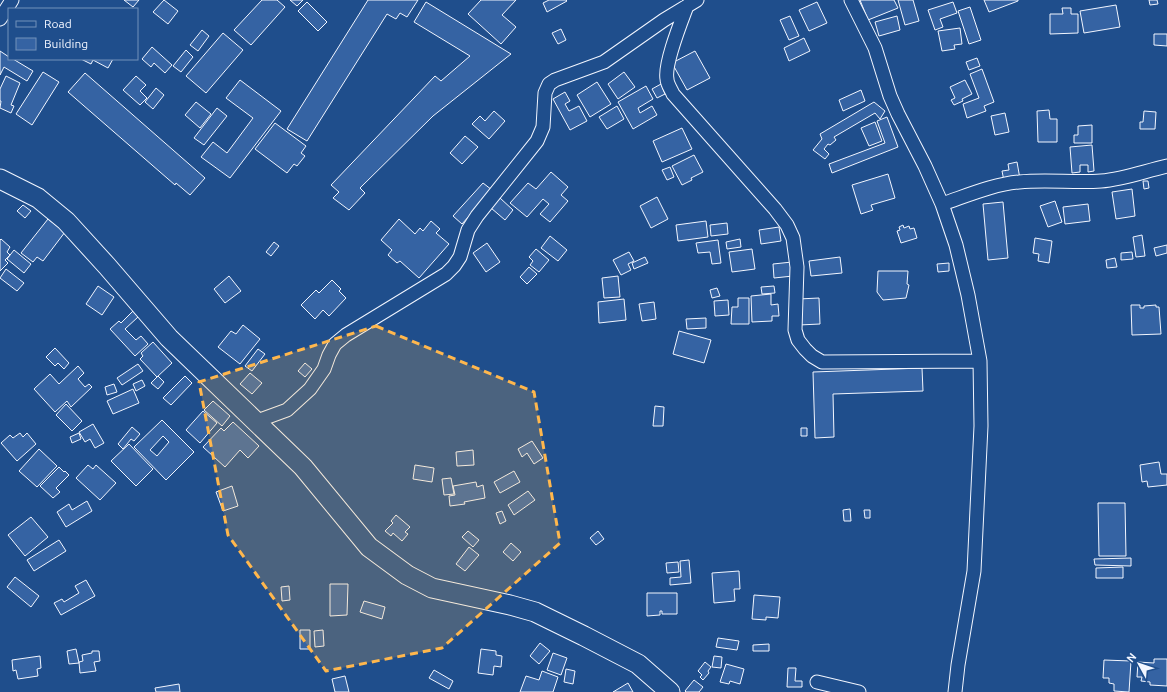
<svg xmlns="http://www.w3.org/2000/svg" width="1167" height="692" font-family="Ubuntu,sans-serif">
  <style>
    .building { fill: #3563a3; stroke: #f2f6ff; fill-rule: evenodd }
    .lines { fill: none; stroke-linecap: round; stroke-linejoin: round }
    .street-casing { stroke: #f2f6ff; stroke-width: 15 }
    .secondary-casing { stroke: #f2f6ff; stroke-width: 21 }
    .street { stroke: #1f4e8c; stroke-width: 13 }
    .secondary { stroke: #1f4e8c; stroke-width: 19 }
    .marked { fill: #ffb74d; fill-opacity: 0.2; stroke: #ffb74d; stroke-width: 3; stroke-dasharray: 8 5; stroke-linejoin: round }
  </style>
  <rect width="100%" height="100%" fill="#1f4e8c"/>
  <path class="building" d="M124 0H139L133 7Z
    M164 0 178 11 168 24 153 12Z
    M262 0H277L285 7 251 45 234 30Z
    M290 0H303L297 6Z
    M368 0H418L407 17 400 13 396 19 387 14 307 141 287 129Z
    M481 0H516L502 15 516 27 501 44 468 14Z
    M549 0H566L567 1 547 12 543 3Z
    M860 0H894L898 8 868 20Z
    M898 0H913L919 21 905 25Z
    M984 0H1018V1L989 12Z
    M1149 0H1157L1158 4 1150 5Z
    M307 2 327 22 318 31 298 11Z
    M426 2 511 54 433 116 360 188 365 193 349 210 333 198 339 192 331 185 435 76 441 81 470 56 414 22Z
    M817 2 827 23 809 31 799 10Z
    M953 2 957 13 940 19 943 27 935 30 928 10Z
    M1116 5 1120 27 1084 33 1080 11Z
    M970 7 981 40 969 44 958 11Z
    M1062 8H1071V14H1078V33L1050 34V14H1063Z
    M790 16 799 36 789 40 780 20Z
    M897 16 900 30 879 36 875 22Z
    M960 28 962 44 954 45 955 49 942 51 938 31Z
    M561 29 566 40 558 44 552 33Z
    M202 30 209 36 198 51 190 45Z
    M223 33 243 50 206 93 186 76Z
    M1154 34H1167V46L1154 45Z
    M804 38 810 51 789 61 784 48Z
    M152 47 172 65 165 73 154 63 151 67 142 59Z
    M186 50 193 57 181 72 173 66Z
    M0 51 9 57V59H13L33 71 27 81 4 67 0 75Z
    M695 51 710 78 687 90 672 63Z
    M977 58 980 66 969 70 966 62Z
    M81 59H113L108 68 93 60 91 64Z
    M982 69 994 102 984 106 986 111 967 118 963 104 979 98 970 74Z
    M43 72 59 82 32 125 16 114Z
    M624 72 635 87 618 99 608 84Z
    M85 73 205 178 190 195 176 183 175 185 68 92Z
    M6 76 20 83 11 105 14 106 11 113 0 108 1 101H0V89Z
    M136 76 146 85 140 91 147 98 140 105 123 90Z
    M240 80 281 111 230 178 201 157 213 142 227 153 253 118 226 98Z
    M965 80 972 94 962 99 963 101 954 105 951 100 955 98 950 87Z
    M597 82 611 104 590 117 577 95Z
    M661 84 665 94 657 98 652 89Z
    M646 86 653 99 638 108 640 113 652 106 657 115 633 129 618 102Z
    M156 88 164 95 153 109 145 102Z
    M861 90 865 101 843 111 839 100Z
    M565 92 570 101 565 104 569 111 579 106 587 121 570 130 553 99Z
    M196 102 211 114 200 128 185 115Z
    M874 102 885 111 880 119 875 113 834 137 836 140 830 145 828 144 824 149 829 154 825 159 813 150 822 139 820 134Z
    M617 106 624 119 607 129 599 117Z
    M217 108 227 116 204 145 194 138Z
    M1049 110 1050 119H1057V142H1038L1037 111Z
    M494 111 505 121 489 139 472 124 480 116 485 121Z
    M1144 111 1156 112 1155 129H1140V122H1143Z
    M1005 113 1009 132 995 135 991 116Z
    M887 117 898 147 832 173 829 164 885 143 877 121Z
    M875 122 882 141 869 146 861 128Z
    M275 123 306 146 301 153 305 156 297 166 294 164 287 173 255 149Z
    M1092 125V143H1074V135H1078V126Z
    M682 128 692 149 662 162 653 141Z
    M465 136 478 147 462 164 450 153Z
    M1092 145 1094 171 1088 172V165H1080V172L1072 173 1070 147Z
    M694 155 703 172 691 178 692 180 682 185 672 166Z
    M1017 162 1020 179 1004 181 1002 171 1009 170 1008 164Z
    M670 167 674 177 667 180 662 170Z
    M551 172 568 187 561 195 568 201 550 222 540 214 549 204 543 199 527 217 510 203 528 183 536 189Z
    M888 174 895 198 871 205 873 210 861 214 852 185Z
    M1143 181H1148L1149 188 1144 189Z
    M483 183 492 190 462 224 453 216Z
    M1132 189 1135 216 1116 219 1112 192Z
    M657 197 668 219 651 228 640 206Z
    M500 198 513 210 505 220 491 208Z
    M1055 201 1062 222 1048 227 1040 206Z
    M1003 202 1008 258 988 260 983 204Z
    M1088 204 1090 221 1065 224 1063 207Z
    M23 205 31 211 25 218 17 211Z
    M48 219 65 232 43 261 37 257 33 262 21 253Z
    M399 219 415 234 420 228 423 231 431 221 440 229 436 233 449 244 419 278 400 261 397 263 388 255 392 250 381 240Z
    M706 221 708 237 678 241 676 225Z
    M727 223 728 234 711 236 710 225Z
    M903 225 904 228 909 226 910 229 914 228 917 238 901 243 897 231 900 230 899 227Z
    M779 227 781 241 761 244 759 230Z
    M1142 235 1145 256 1136 257 1133 237Z
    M550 236 567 250 558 261 541 248Z
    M1035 238 1052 241 1049 263 1038 261 1039 254 1033 253Z
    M1 239 10 247 7 252 10 255 5 260 8 263 0 271V240Z
    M740 239 741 247 727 249 726 242Z
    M718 240 721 263 712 264 710 252 698 253 696 243Z
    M274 242 279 246 271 256 266 252Z
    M487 243 500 262 486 272 473 253Z
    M1167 245V253L1156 256 1154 248Z
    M536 249 549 260 539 272 530 265 533 261 529 257Z
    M752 249 755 269 732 272 729 252Z
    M14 250 31 264 24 273 7 259Z
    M629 252 634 261 628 264 631 270 621 275 613 260Z
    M1132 252 1133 259 1121 260V253Z
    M645 257 648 263 634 269 632 263Z
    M840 257 842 273 811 276 809 261Z
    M1115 258 1117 267 1107 268 1106 260Z
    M792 262 793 276 774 278 773 264Z
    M949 263V271L938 272 937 264Z
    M529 267 537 274 527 284 520 277Z
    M6 269 24 283 17 291 0 278Z
    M878 271H908L907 284 909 285 906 298 883 300 877 292Z
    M229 276 241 291 225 303 214 289Z
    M618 276 620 297 604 298 602 278Z
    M332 280 341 289 339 291 346 298 329 316 323 310 315 319 301 305 316 290 319 293Z
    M98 286 114 297 102 315 86 304Z
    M774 286 775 293 762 294 761 287Z
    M717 288 720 296 712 298 710 290Z
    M771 294V305L778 304 779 316H772V321L752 322 751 296Z
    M738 298H749V324H731L732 307H738Z
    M819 298 820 324 799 325 798 299Z
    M624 299 626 320 599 323 598 302Z
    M728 300 729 315 715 316 714 301Z
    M654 302 656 319 642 321 639 304Z
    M1131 305H1140V308H1144V306L1156 305V307H1159L1161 334 1132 335Z
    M133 311 138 317 125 329 136 340 141 336 148 344 135 356 110 329 119 321 121 323Z
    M706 318V328L687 329 686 319Z
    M243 325 260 339 240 364 218 347 231 331 236 334Z
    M679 331 711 340 704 363 673 354Z
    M153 342 172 363 157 377 140 359 143 356 141 353Z
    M55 348 69 363 64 369 58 363 55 366 46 357Z
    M258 349 265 354 252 371 245 366Z
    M305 363 312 369 305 377 298 371Z
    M138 364 143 371 122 385 117 378Z
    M78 366 84 373 78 379 85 387 89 384 92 387 71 407 67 401 55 412 34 389 50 374 59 384Z
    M922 368 923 391 833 394 834 437 815 438 813 372Z
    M250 373 262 383 252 394 240 384Z
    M158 376 164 382 158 389 151 383Z
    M185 376 192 383 171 405 163 398Z
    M142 380 145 386 136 391 133 384Z
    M114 384 117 392 107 395 105 387Z
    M133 389 139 403 113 414 107 401Z
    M213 401 230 416 222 426 204 410Z
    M66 404 82 421 72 431 56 415Z
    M655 406 664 407 663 426H653Z
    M203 411 217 423 200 443 186 430Z
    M162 420 194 452 166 480 134 447ZM163 436 169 442 157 456 150 450Z
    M233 422 259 446 248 458 240 450 225 467 203 447 221 428 224 431Z
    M93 424 104 443 95 448 90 439 85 442 79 432Z
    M132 427 140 434 134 441 131 439 123 449 118 444Z
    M801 428H807V436H801Z
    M20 433 23 437 27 433 36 444 17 461 1 443 10 435 13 438Z
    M79 433 81 439 72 443 70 437Z
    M532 441 543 458 534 464 527 453 522 457 518 449Z
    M129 444 153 469 136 486 111 461Z
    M39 449 57 466 37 487 19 471Z
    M473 450 474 465 457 466 456 452Z
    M1159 462 1161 474H1167V485L1148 487 1147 481 1142 482 1140 465Z
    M88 465 93 469 96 465 116 483 100 500 76 478Z
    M415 465 434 468 432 482 413 479Z
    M59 467 64 472 65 471 69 475 56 488 60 492 53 498 40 486Z
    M514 471 520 482 500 493 494 482Z
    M451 478 454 494 444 495 442 479Z
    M476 482 477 487 483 485 485 498 464 502 465 504 450 506 449 496 455 495 453 486Z
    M232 486 238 506 223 511 216 492Z
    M528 491 535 500 514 515 508 505Z
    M87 501 92 511 66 527 57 512 69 504 72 510Z
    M1098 503H1125L1126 556H1099Z
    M850 509 851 521H844L843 510Z
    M864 510H870V518H865Z
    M502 511 506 521 500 524 496 513Z
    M396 515 410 527 405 532 408 534 402 541 393 533 391 536 385 531 393 523 391 521Z
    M31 517 48 537 25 556 8 535Z
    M468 531 479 540 473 547 462 537Z
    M598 531 604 539 596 545 590 538Z
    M59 540 66 551 34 571 27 560Z
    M511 543 521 552 513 561 503 552Z
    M469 547 479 555 465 571 456 564Z
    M1131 558V566L1095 565 1094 559Z
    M689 560 691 583 670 585V578L681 577 680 561Z
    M678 562 679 572 667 573 666 563Z
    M1123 567V578H1096V568Z
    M739 571 740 589H734L735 601 714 603 712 573Z
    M15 577 39 596 31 607 7 587Z
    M86 580 95 596 61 615 54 603 62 599 64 602 79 593 75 586Z
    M330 584H348L347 615 330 616Z
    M289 586 290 600 282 601 281 587Z
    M647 593H677V614H662V611H660V615L647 616Z
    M754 595 780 597 778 618 766 617V620L752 619Z
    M364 601 385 607 382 619 360 612Z
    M300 630H310V649H300Z
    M323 630 324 646 315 647 314 631Z
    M718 638 739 641 737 650 716 647Z
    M540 643 550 651 539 664 530 656Z
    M769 644V651H753V645Z
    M76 649 79 663 69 664 67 651Z
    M481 649 496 651V655L502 656 501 667 494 666 493 675 478 673Z
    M92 651H99L100 661 94 662 96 671 80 673 79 662 83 661 82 655 92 653Z
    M553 653 567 658 561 675 547 670Z
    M40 656 41 668 37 669 38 676 18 679 16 670 13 671 12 660Z
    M714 656 722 657 721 668 712 667Z
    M1154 659H1167V686L1150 685V682L1141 681 1142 677H1137L1138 662 1154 663Z
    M1104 660 1131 661 1129 692 1114 691V684L1109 683V678H1103Z
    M705 662 711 667 708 671 709 673 703 680 700 677 702 675 698 671Z
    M726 664 744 669 740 684 730 681 729 684 720 682Z
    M788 668H796L795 681H802V687H787Z
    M566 669 575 671 573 684 564 682Z
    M434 670 453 681 449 689 429 678Z
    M542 671 558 677 553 692H520L526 676 539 680Z
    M345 676 349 692H335L332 679Z
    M694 680 703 687 699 692H686L685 691Z
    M628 683 633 692H613Z
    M179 684 180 692H156L155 688Z"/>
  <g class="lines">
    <g class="street-casing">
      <path id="street" d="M851 0 875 48 890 96 898 114 925 166 942 204 956 245 968 295 980 361 981 426 974 571 958 665 955 692
        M687 6C681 22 664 64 667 79 667 84 671 89 673 94L775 209 787 225 793 238 797 267 795 330 798 340 805 349 812 356 822 362 980 361
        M0 19 12 0
        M942 204C966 196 994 184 1019 182 1046 179 1074 183 1101 181 1124 179 1145 171 1167 166
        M257 421 287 410 310 389 324 369 329 355 335 344 346 335 446 274 454 266 460 257 468 230 477 216 537 141 543 127 545 93 549 84 555 80 604 62 664 20 697 0
        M817 682 859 692"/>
    </g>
    <g class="secondary-casing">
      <path id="secondary" d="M0 179 38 198 66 221 107 266 169 338 303 467 369 547 407 575 432 588 510 605 535 612 584 636 638 664 670 692"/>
    </g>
    <use href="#street" class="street"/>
    <use href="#secondary" class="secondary"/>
  </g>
  <path class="marked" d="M376 326 534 392 560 543 442 648 326 671 228 535 199 382Z"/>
  <rect x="8" y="8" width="130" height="52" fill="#1f4e8c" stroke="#7391ba"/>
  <rect x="16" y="21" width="20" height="6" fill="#1f4e8c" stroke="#7391ba"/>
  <text x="44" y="28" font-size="12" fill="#f2f6ff">Road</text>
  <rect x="16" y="38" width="20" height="12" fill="#3563a3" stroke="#7391ba"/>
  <text x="44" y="48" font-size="12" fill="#f2f6ff">Building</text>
  <g transform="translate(1139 664) rotate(310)" stroke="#1f4e8c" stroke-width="3" paint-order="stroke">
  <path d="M0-3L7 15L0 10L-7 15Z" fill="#f2f6ff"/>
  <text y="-6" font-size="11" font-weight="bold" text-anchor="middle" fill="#f2f6ff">N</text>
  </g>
</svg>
